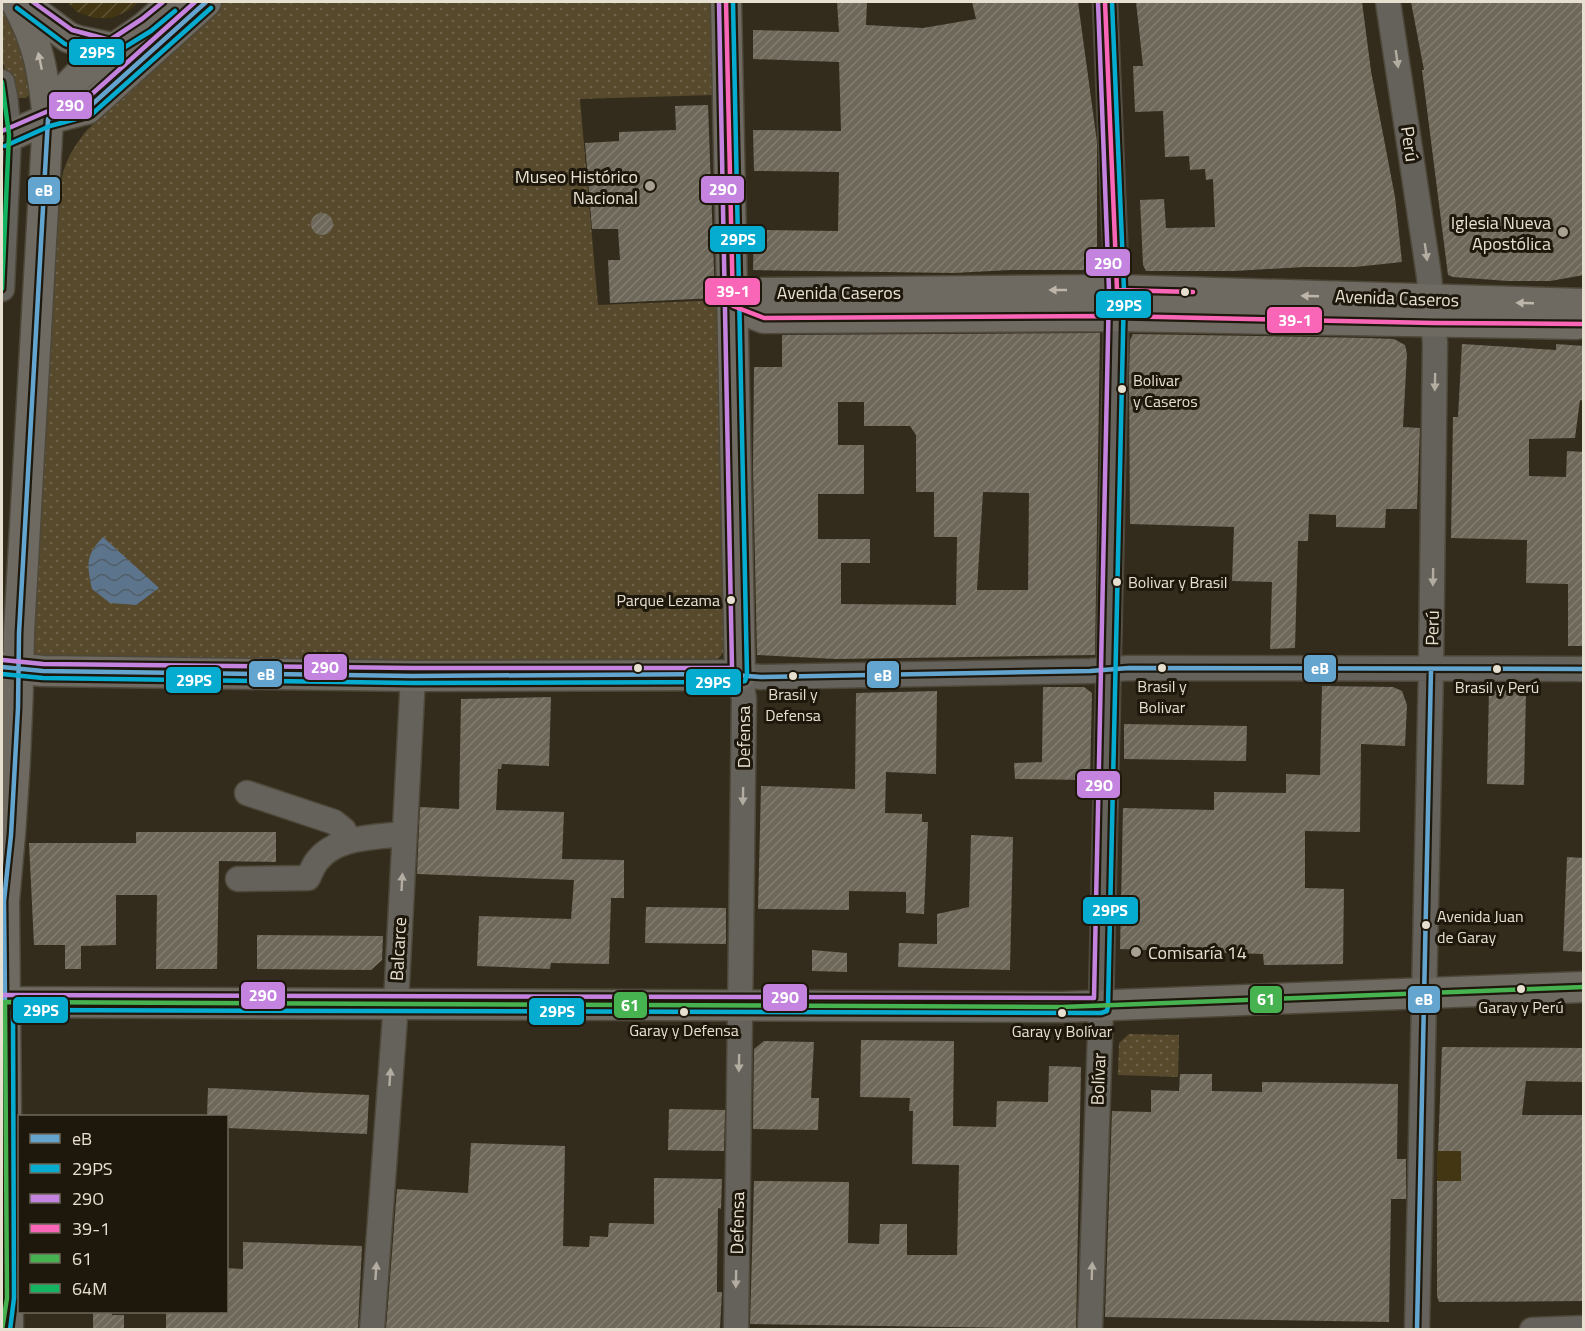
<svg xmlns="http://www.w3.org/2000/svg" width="1585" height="1331" font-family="'Titillium Web',sans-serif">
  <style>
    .built { fill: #433613 }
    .industrial { fill: url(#industrial-furrows) }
    .park { fill: url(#park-dots) }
    .water { fill: url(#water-waves) }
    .building { fill: url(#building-hatch); fill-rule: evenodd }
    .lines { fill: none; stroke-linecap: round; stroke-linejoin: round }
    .minor-casing { stroke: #4e483a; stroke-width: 27 }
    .major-casing { stroke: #4e483a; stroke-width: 33 }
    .minor { stroke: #65625c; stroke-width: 24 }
    .major { stroke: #6e6a62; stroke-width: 30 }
    .bus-1-casing { stroke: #1e180c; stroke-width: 9 }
    .bus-2-casing { stroke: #1e180c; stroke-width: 9 }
    .bus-3-casing { stroke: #1e180c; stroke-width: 9 }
    .bus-4-casing { stroke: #1e180c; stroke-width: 9 }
    .bus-5-casing { stroke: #1e180c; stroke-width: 9 }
    .bus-6-casing { stroke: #1e180c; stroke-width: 9 }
    .bus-1 { stroke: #64a5d0; stroke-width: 4.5 }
    .bus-2 { stroke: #06acd0; stroke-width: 4.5 }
    .bus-3 { stroke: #c483df; stroke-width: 4.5 }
    .bus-4 { stroke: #fa66b7; stroke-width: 4.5 }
    .bus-5 { stroke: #47b250; stroke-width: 4.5 }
    .bus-6 { stroke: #13b361; stroke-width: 4.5 }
    .oneway { fill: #b3ada1 }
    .oneway2 { fill: #bdb6a9 }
    .poi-dot { fill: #a8a090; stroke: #1e180c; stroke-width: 2 }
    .bus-dot { fill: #e7dfcf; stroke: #1e180c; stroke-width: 2 }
    .labels { text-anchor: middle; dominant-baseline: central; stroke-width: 6; stroke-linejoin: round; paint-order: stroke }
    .bus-label { font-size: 16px; fill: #e7dfcf; stroke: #1e180c }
    .street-label { font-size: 18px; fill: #e7dfcf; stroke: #1e180c }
    .poi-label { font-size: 18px; fill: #e7dfcf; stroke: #1e180c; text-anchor: end }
    .line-badge { stroke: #1e180c; stroke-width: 2 }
    .badge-label { font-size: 16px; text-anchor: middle; font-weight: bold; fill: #fff }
  </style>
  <defs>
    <pattern id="industrial-furrows" width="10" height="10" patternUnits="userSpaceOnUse" patternTransform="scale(1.5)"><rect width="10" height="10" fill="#433613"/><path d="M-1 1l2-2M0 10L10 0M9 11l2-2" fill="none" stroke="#5e5334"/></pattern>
    <pattern id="park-dots" width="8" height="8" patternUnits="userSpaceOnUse" patternTransform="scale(1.5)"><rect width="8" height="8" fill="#56492c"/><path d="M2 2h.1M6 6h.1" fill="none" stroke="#6e634a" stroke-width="1.8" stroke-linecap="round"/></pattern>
    <pattern id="water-waves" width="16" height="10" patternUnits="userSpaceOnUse" patternTransform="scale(1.5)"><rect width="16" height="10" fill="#5c748c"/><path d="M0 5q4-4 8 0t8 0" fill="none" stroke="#525e69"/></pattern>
    <pattern id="building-hatch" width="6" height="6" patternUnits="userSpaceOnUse" patternTransform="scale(1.5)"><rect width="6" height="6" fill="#6e685a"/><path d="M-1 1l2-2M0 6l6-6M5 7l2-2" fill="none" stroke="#837d71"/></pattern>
  </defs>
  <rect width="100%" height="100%" fill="#332c1c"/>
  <path class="built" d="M1437 1151H1461V1181H1437Z"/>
  <path class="industrial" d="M67 2H139L130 10 112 18H94L77 12Z"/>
  <path class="park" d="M224 2H710L714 95 580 99 598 305 724 300 725 650 720 657 712 662 89 661 40 659 32 655 29 639 59 193C64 164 68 154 87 130Z
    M2 11 24 42 32 92 26 98H19L12 95 2 59Z
    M1129 1034 1179 1035 1178 1077 1118 1075 1119 1043Z"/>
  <path class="water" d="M103 537 159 588 136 605 110 603 92 589C87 564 85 556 103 537Z"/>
  <path class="building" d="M837 2H867L866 25 923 28 976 19 972 2H1078L1097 142V270H1010L954 273 753 270 754 230 838 231 839 172 754 171 753 130 841 131 839 62 753 59V30L839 32Z
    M1136 2H1362L1371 71 1395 197 1402 262 1355 267H1304L1234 271H1146L1143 265 1140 200 1164 199 1166 228 1215 227 1213 179 1206 180 1205 169 1190 170 1189 156 1165 157 1163 111 1135 112 1133 66H1143Z
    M1411 2H1584V275L1550 281H1508L1453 277 1448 275 1422 70H1424Z
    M708 105 715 298 610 303 608 260H620L618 229H592L585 143 619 141V132L676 130 675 106Z
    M311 224a11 11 0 1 1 22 0a11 11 0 1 1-22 0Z
    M1100 333 1095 655 836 659 757 655 753 467 754 367H782V335ZM838 402H864V426H910L916 435V492H934V537H957L956 605 841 604V563H870V539H818V494H864V445H838ZM983 492 1029 493 1028 590H977Z
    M1133 334 1368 338 1394 339 1405 345 1407 354 1403 427 1420 428 1417 509H1386L1385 528 1336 527V515L1309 514 1308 541H1298L1295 648 1270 649 1272 582 1232 581 1234 527 1130 524 1129 377 1130 340Z
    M1462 344 1556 350V344L1584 346V401L1580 400 1575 438 1529 439V476L1566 477 1567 451 1584 452V646H1568V584L1526 583 1527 540 1451 538 1453 417H1458Z
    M1322 686 1393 687 1402 691 1407 705 1405 746 1361 744 1360 832 1305 831V888L1344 889 1343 964 1264 965 1263 954 1120 949 1123 808 1214 810V792L1286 793V774L1320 775Z
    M1043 687H1084L1092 693 1090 780 1015 779 1014 763 1042 762Z
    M1489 690 1526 691 1524 785 1487 784Z
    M937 691 936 774 886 772 885 813 922 814V822H928L924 914 906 913V892L849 891V910L758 909 761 786 855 789 856 693Z
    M551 697 549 766 502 764 501 769H498L496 810 564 812 562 859 624 860V898H611L609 964 551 963 550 969 477 966 479 916 571 919 574 880 417 874 420 807 459 809 461 699Z
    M1124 724 1247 726 1246 761 1124 759Z
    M136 832H276V862L219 861 217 969H156L157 895H116V945L81 946V969H65V945H34L29 843H136Z
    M971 835 1013 837 1010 970 898 967 899 943 937 944V914L969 907Z
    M1567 857 1584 858V952L1563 951Z
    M646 907 726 908V944L645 943Z
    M257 935 383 936 382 960 371 970 257 969Z
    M812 950 847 953V972L812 971Z
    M861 1040 954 1041 953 1126 996 1127 997 1101 1048 1102 1049 1066 1081 1067 1076 1329 750 1324 754 1181 849 1182 848 1243 879 1244 880 1224H907V1255H957L959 1165 912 1164 913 1111H909L910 1098 860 1097Z
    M764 1041 814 1042 811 1098H819L818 1130 753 1129 754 1049Z
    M1442 1047 1584 1048V1082L1526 1081 1522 1115H1584V1301L1439 1302 1437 1296V1181H1461V1151H1438Z
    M1180 1074H1212V1091L1262 1092V1082L1398 1084 1397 1159H1406V1199H1391L1389 1322 1105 1317 1112 1111 1151 1112V1090L1179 1091Z
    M208 1088 369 1095 367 1134 226 1128V1116H207Z
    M669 1109 725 1110 724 1151 668 1150Z
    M471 1143 565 1146 563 1246 589 1247 590 1236 608 1237 609 1223 654 1224V1178L722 1179 721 1209 718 1208 717 1278V1292H722L720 1329H386L397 1189 468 1193Z
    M243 1242 362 1246 358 1329H166V1311H226V1268L243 1269Z
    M93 1311H112V1315H124V1329H93Z"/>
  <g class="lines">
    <g class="minor-casing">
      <path id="minor" d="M1388 2 1429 276 1435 343 1431 669 1417 1330
        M2 82 5 96 9 135 2 289
        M247 793 334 822 344 830 348 841
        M238 879 308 878C311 872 313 866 317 861 336 836 376 837 404 834
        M372 1330 396 1003 413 676
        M736 1330 744 699 740 675 761 677 1090 671 1129 668 1584 669
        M1090 1330 1101 1006 1117 290 1105 2
        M1532 1330 1584 1328"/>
    </g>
    <g class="major-casing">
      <path id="major" d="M21 2 68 37 78 41 112 48
        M48 119C69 71 106 56 145 27 155 19 164 10 173 2
        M2 139 48 119 87 109 206 2
        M733 306 763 293 1117 290 1584 304
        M733 306 764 318 1116 316 1577 324
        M2 667 43 671 413 676 740 675 726 2
        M2 1002 1062 1007 1584 987
        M8 1330 4 901C13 812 18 723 19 633L48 119C43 72 39 43 16 2"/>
    </g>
    <use href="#minor" class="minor"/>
    <use href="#major" class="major"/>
    <g class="bus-1-casing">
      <path id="bus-1" d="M2 667 43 671 413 676 720 674 761 677 1090 671 1129 668 1584 669
        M2 1002H5L4 901 11 835 18 708 19 633 48 119 87 109 206 2
        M1417 1330 1431 669"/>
    </g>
    <g class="bus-2-casing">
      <path id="bus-2" d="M17 8 65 44 76 48 112 55 151 31 175 11
        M5 146 50 126 91 115 211 8
        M2 674 43 678 413 683 740 682 745 681 747 675 733 2
        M10 1330 14 1298 13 1010 1101 1013 1107 1011 1108 1006 1124 290 1112 2"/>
    </g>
    <g class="bus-3-casing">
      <path id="bus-3" d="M33 2 72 30 110 40 142 19 163 2
        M2 131 46 112 83 102 195 2
        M3 660 43 664 413 668H732L719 2
        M2 995 1094 998 1109 290 1098 2"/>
    </g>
    <g class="bus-4-casing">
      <path id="bus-4" d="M726 2 733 306 764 318 1116 316 1434 323 1584 324
        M1105 2 1117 290 1193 292"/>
    </g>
    <g class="bus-5-casing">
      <path id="bus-5" d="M2 1330 7 1298 5 1002 1062 1007 1584 987"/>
    </g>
    <g class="bus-6-casing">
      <path id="bus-6" d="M2 82 9 135 2 289"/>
    </g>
    <use href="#bus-1" class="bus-1"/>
    <use href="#bus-2" class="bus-2"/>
    <use href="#bus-3" class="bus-3"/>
    <use href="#bus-4" class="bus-4"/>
    <use href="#bus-5" class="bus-5"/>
    <use href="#bus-6" class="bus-6"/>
  </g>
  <defs><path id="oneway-solid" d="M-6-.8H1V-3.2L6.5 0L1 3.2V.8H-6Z" transform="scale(1.5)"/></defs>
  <g class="oneway">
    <use href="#oneway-solid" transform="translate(1397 59) rotate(82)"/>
    <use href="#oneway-solid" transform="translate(1426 252) rotate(82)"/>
    <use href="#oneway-solid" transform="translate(1435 382) rotate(91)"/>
    <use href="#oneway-solid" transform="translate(1433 577) rotate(91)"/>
    <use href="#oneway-solid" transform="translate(743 796) rotate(91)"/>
    <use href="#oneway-solid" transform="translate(402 882) rotate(-87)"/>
    <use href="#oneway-solid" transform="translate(739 1063) rotate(91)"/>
    <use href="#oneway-solid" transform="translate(390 1077) rotate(-86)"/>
    <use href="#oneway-solid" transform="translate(376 1271) rotate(-86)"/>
    <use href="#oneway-solid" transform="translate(1092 1271) rotate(-88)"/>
    <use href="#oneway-solid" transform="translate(736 1279) rotate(91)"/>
  </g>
  <g class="oneway2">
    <use href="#oneway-solid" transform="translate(40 61) rotate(-102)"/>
    <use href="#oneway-solid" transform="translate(1058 290) rotate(180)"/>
    <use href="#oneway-solid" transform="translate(1310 296) rotate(-178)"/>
    <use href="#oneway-solid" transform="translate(1525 303) rotate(-178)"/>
  </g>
  <g class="poi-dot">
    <circle cx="650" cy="186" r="6"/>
    <circle cx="1563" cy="232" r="6"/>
    <circle cx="1136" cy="952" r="6"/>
  </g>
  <g class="bus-dot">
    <circle cx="1185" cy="292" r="5"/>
    <circle cx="1122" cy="389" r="5"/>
    <circle cx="1117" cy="582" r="5"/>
    <circle cx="731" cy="600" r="5"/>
    <circle cx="638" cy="668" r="5"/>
    <circle cx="1162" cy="668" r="5"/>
    <circle cx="1497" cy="669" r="5"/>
    <circle cx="793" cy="676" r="5"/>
    <circle cx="1426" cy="925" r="5"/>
    <circle cx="1521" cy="989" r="5"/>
    <circle cx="684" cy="1012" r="5"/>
    <circle cx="1062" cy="1013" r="5"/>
  </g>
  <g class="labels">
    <g class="bus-label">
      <text x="1133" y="380" text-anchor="start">Bolivar<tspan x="1133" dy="21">y Caseros</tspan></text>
      <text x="1128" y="582" text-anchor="start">Bolivar y Brasil</text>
      <text x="720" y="600" text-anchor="end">Parque Lezama</text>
      <text x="1162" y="686">Brasil y<tspan x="1162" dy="21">Bolivar</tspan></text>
      <text x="1497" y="687">Brasil y Perú</text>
      <text x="793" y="694">Brasil y<tspan x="793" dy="21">Defensa</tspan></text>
      <text x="1437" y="916" text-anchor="start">Avenida Juan<tspan x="1437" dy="21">de Garay</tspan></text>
      <text x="1521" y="1007">Garay y Perú</text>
      <text x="684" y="1030">Garay y Defensa</text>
      <text x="1062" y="1031">Garay y Bolívar</text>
    </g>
    <g class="street-label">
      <text transform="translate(1410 144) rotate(82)">Perú</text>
      <text x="839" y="292">Avenida Caseros</text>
      <text transform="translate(1397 298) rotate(2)">Avenida Caseros</text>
      <text transform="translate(1432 628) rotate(-89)">Perú</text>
      <text transform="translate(743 737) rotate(-90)">Defensa</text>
      <text transform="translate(398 949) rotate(-87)">Balcarce</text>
      <text transform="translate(1098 1079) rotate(-88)">Bolívar</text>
      <text transform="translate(737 1223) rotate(-89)">Defensa</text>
    </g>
    <g class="poi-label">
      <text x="638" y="176">Museo Histórico<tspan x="638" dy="21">Nacional</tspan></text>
      <text x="1551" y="222">Iglesia Nueva<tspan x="1551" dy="21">Apostólica</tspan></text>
      <text x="1148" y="952" text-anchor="start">Comisaría 14</text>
    </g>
  </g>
  <g class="line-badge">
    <rect x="68" y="38" width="57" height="28" rx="6" fill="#06acd0"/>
    <rect x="48" y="91" width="45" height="29" rx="6" fill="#c483df"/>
    <rect x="700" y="175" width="45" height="29" rx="6" fill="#c483df"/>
    <rect x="27" y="176" width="34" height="29" rx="6" fill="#64a5d0"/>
    <rect x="709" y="225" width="57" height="28" rx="6" fill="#06acd0"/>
    <rect x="1085" y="248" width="46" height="29" rx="6" fill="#c483df"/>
    <rect x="704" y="277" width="57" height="29" rx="6" fill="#fa66b7"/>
    <rect x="1095" y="290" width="57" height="29" rx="6" fill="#06acd0"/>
    <rect x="1266" y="306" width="57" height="28" rx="6" fill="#fa66b7"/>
    <rect x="303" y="653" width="45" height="28" rx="6" fill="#c483df"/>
    <rect x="1303" y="654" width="34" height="29" rx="6" fill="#64a5d0"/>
    <rect x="248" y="660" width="35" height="28" rx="6" fill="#64a5d0"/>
    <rect x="866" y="660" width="34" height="29" rx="6" fill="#64a5d0"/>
    <rect x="165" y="666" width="57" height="28" rx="6" fill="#06acd0"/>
    <rect x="685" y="668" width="57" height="28" rx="6" fill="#06acd0"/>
    <rect x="1076" y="770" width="45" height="29" rx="6" fill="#c483df"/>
    <rect x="1082" y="896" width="57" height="29" rx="6" fill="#06acd0"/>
    <rect x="240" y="981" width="46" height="29" rx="6" fill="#c483df"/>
    <rect x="762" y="983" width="46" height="29" rx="6" fill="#c483df"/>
    <rect x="1249" y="985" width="34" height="29" rx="6" fill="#47b250"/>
    <rect x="1407" y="985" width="34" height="29" rx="6" fill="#64a5d0"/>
    <rect x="613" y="991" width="35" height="28" rx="6" fill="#47b250"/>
    <rect x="12" y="996" width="57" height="28" rx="6" fill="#06acd0"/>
    <rect x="528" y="997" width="57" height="29" rx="6" fill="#06acd0"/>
  </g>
  <g class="badge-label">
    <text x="97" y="58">29PS</text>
    <text x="70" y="111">29O</text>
    <text x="723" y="195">29O</text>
    <text x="44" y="196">eB</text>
    <text x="738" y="245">29PS</text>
    <text x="1108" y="269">29O</text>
    <text x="733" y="297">39-1</text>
    <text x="1124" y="311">29PS</text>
    <text x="1295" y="326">39-1</text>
    <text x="325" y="673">29O</text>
    <text x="1320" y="674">eB</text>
    <text x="266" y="680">eB</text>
    <text x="883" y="681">eB</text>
    <text x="194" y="686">29PS</text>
    <text x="713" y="688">29PS</text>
    <text x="1099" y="791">29O</text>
    <text x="1110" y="916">29PS</text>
    <text x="263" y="1001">29O</text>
    <text x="785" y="1003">29O</text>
    <text x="1266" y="1005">61</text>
    <text x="1424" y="1005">eB</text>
    <text x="630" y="1011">61</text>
    <text x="41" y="1016">29PS</text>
    <text x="557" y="1017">29PS</text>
  </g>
  <rect width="1585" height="1331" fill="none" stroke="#e7dfcf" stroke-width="6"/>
  <rect x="18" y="1115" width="210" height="198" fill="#1e180c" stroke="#6e685a" stroke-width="1.5"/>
  <rect x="30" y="1134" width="30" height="9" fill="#64a5d0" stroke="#6e685a" stroke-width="1.5"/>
  <text x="72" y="1145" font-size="18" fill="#e7dfcf">eB</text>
  <rect x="30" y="1164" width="30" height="9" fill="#06acd0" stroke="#6e685a" stroke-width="1.5"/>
  <text x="72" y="1175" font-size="18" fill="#e7dfcf">29PS</text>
  <rect x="30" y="1194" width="30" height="9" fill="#c483df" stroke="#6e685a" stroke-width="1.5"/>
  <text x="72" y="1205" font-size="18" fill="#e7dfcf">29O</text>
  <rect x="30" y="1224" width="30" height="9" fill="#fa66b7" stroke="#6e685a" stroke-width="1.5"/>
  <text x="72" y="1235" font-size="18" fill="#e7dfcf">39-1</text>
  <rect x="30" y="1254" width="30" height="9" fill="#47b250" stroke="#6e685a" stroke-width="1.5"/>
  <text x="72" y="1265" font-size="18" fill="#e7dfcf">61</text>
  <rect x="30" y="1284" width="30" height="9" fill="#13b361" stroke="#6e685a" stroke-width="1.5"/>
  <text x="72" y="1295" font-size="18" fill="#e7dfcf">64M</text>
</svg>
